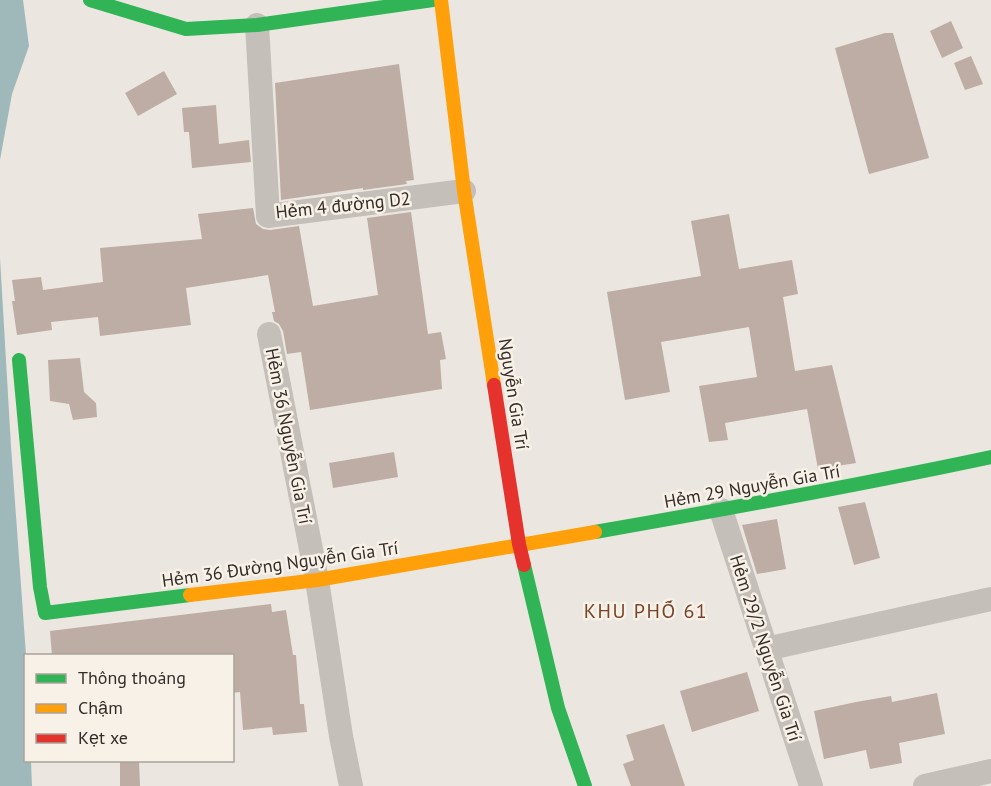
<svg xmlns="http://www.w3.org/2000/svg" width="991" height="786" font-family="'PT Sans',sans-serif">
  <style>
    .water { fill: #9fb8ba }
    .building { fill: #bdada4 }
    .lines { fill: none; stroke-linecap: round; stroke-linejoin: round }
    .street { stroke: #c4bfb9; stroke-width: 24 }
    .fast { stroke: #30b455; stroke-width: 14 }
    .slow { stroke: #ff9f0a; stroke-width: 14 }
    .jam { stroke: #e5322d; stroke-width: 14 }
    .labels { text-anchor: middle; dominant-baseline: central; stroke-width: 5; stroke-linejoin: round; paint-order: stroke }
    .street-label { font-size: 18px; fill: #342d28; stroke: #f7f1e8 }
    .neighbourhood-label { font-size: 20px; letter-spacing: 1.5px; fill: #7a442a; stroke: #f7f1e8 }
  </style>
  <rect width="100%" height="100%" fill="#ebe7e0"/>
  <path class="water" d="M0 0H23L29 46 12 94 0 160Z
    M0 258 11 446 26 655V760L31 761 32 786H0Z"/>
  <path class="building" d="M951 21 963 48 942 58 930 31Z
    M885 33H893L929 158 869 174 835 48Z
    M971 56 983 84 965 90 954 63Z
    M399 64 414 180 406 181 407 184 363 190V188L281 200 275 83Z
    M164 71 177 94 138 116 125 93Z
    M216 105 219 144 249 140 251 162 192 168 189 132H184L182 108Z
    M253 208 256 224 263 229 270 230 299 226 313 306 378 295 367 218 411 212 428 334 441 332 446 359 440 360 442 389 310 410 301 352 287 354 283 331 279 324 274 321 272 312H275L268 275 186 288 191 325 100 336 98 317 51 322 52 330 17 335 12 301H15L12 280 41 277 43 290 103 282 100 248 202 239 198 214Z
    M729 214 739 269 792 260 798 294 783 297 795 371 832 365 856 463 818 469 807 409 725 423 728 440 709 442 699 386 757 377 749 327 661 342 670 392 625 400 607 292 701 276 691 221Z
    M80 358 84 392 96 403 97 417 73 420 69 404 50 401 48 360Z
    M394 452 398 477 333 488 329 463Z
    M865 502 880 558 854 565 838 507Z
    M777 519 786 569 757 574 742 525Z
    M271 604 272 612 286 610 293 655H296L300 704H304L307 732 273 735 272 727 243 730 240 692 232 693V656H52L50 631Z
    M747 672 759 711 692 732 680 691Z
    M937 693 945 734 899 743 902 763 870 769 866 750 824 759 814 711 856 702 891 696 892 702Z
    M664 724 685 786H631L623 764 634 760 626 735Z
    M120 760H139L140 786H120Z"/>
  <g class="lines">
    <path class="street" d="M257 25 268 216 464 191
      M269 334 317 580 341 736 351 786
      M721 510 811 786
      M766 649 991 599
      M925 786 991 771"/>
    <path class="fast" d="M90 0 186 29 257 25 433 0
      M19 360 40 587 45 613 190 595
      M595 532C727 509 859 485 991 457
      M524 565 558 708 585 786"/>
    <path class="slow" d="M441 0 464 191 494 385
      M190 595 317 580 595 532"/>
    <path class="jam" d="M494 385 519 544 524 565"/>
  </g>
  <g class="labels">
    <g class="street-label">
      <text transform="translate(343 205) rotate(-6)">Hẻm 4 đường D2</text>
      <text transform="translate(514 394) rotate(81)">Nguyễn Gia Trí</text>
      <text transform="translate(289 436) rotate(79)">Hẻm 36 Nguyễn Gia Trí</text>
      <text transform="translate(752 486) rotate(-10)">Hẻm 29 Nguyễn Gia Trí</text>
      <text transform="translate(280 564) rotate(-8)">Hẻm 36 Đường Nguyễn Gia Trí</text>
      <text transform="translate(766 648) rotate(72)">Hẻm 29/2 Nguyễn Gia Trí</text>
    </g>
    <g class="neighbourhood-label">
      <text x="646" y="611">KHU PHỐ 61</text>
    </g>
  </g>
  <rect x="24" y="654" width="210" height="108" fill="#f7f1e8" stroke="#a9a39b" stroke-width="1.5"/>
  <rect x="36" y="674" width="30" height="9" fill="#30b455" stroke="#a9a39b" stroke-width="1.5"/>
  <text x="78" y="684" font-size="18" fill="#342d28">Thông thoáng</text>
  <rect x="36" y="704" width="30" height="9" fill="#ff9f0a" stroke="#a9a39b" stroke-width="1.5"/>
  <text x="78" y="714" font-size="18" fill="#342d28">Chậm</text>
  <rect x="36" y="734" width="30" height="9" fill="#e5322d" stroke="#a9a39b" stroke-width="1.5"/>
  <text x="78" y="744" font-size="18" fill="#342d28">Kẹt xe</text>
</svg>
